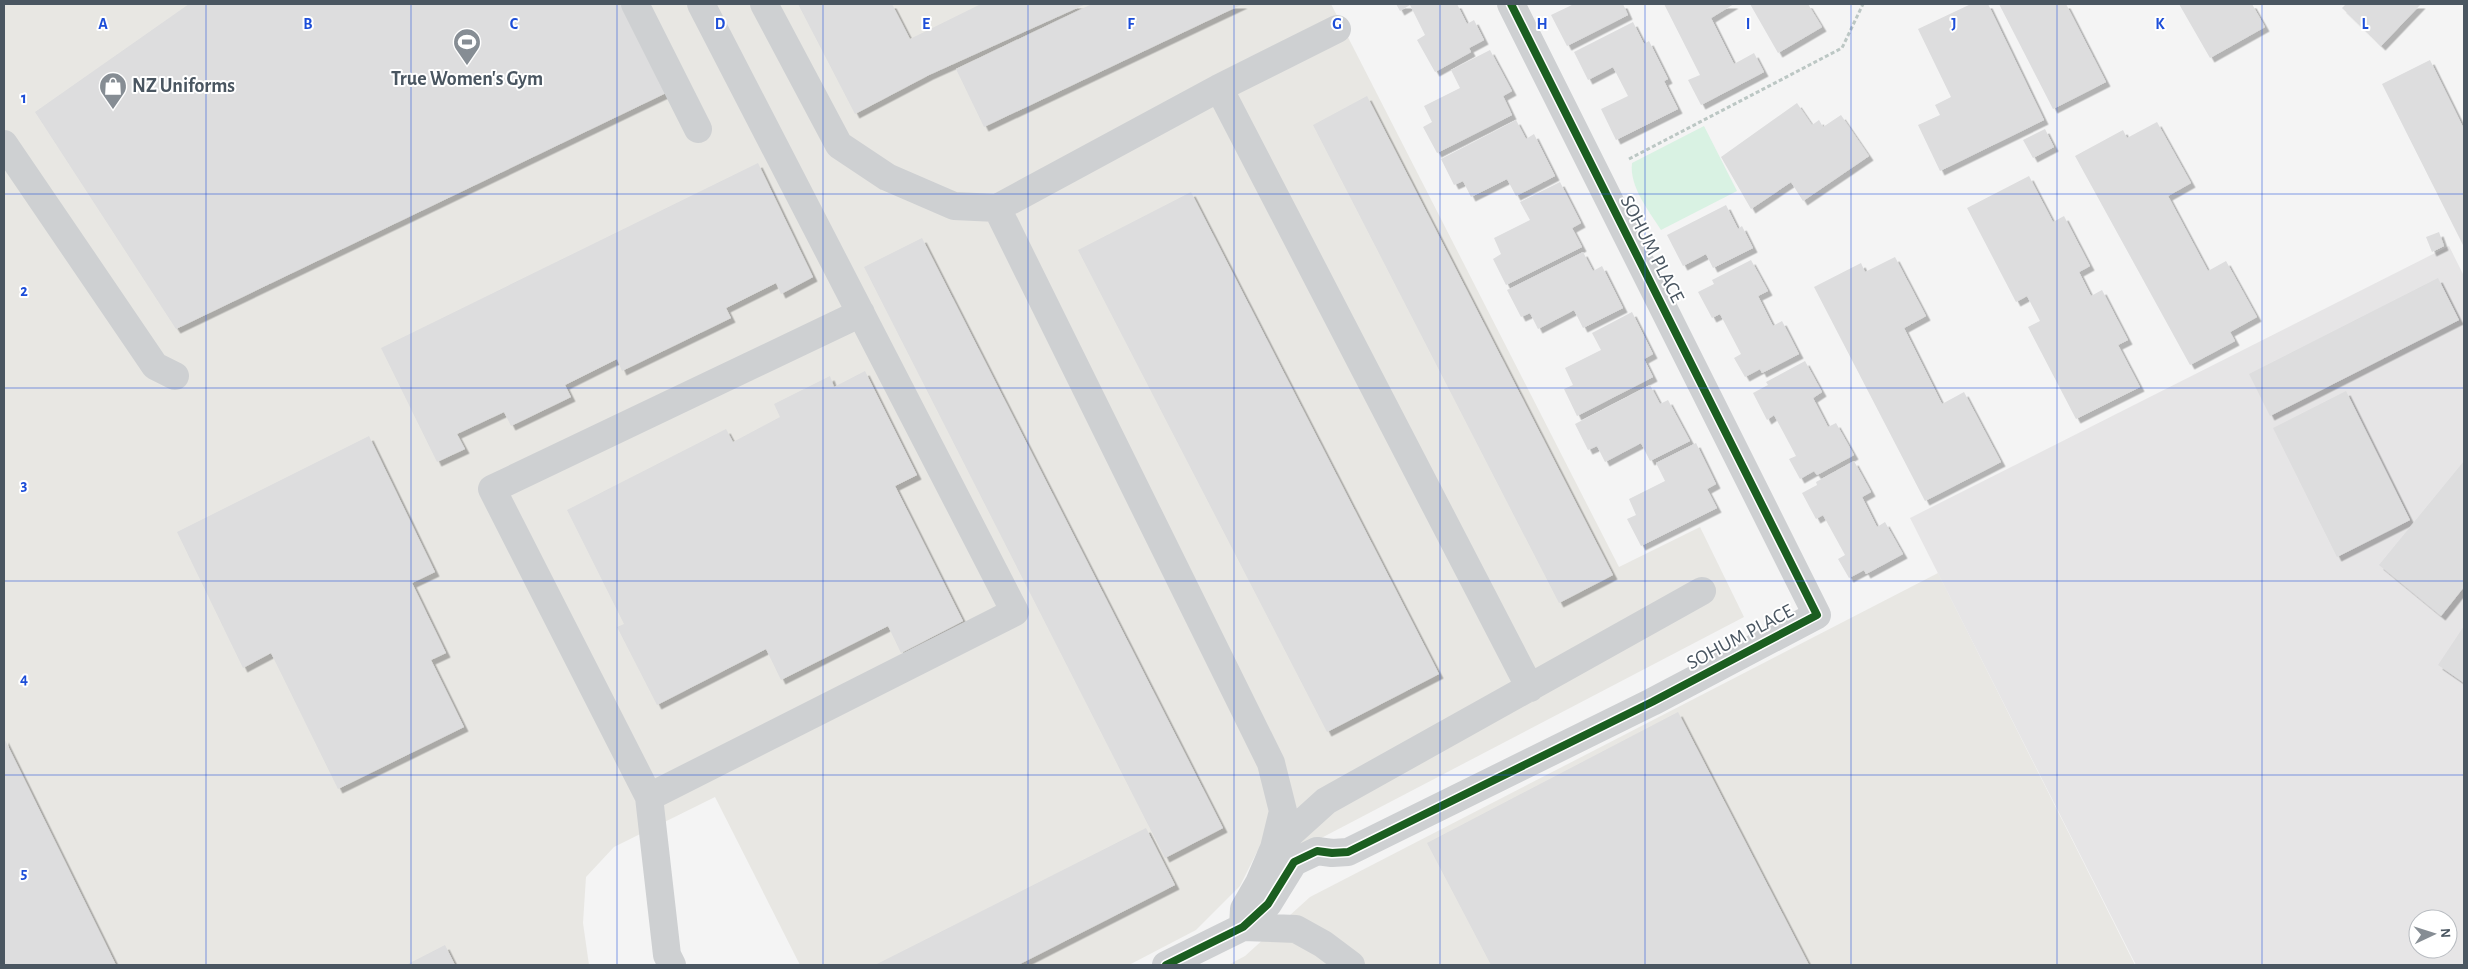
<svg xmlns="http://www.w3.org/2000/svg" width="2468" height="969" font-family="'Alegreya Sans',sans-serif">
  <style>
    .commercial { fill: #e8e7e3 }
    .education { fill: #e6e5e6; fill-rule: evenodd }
    .green { fill: #d9f2e3 }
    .building { fill: #ddddde; filter: url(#shadow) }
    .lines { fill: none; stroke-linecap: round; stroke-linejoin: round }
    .path { stroke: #bcc7c4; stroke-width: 3; stroke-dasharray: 4 2.5; stroke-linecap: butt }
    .minor { stroke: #ced0d2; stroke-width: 28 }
    .cycleway-casing { stroke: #fff; stroke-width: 11 }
    .cycleway { stroke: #1b5e20; stroke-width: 8 }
    .grid { fill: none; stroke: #1d4ed8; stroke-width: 1; stroke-opacity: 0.55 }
    .labels { text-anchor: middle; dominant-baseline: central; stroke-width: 4; stroke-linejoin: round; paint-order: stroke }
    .poi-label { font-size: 20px; font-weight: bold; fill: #4a5661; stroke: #fff }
    .street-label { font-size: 20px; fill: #4a5661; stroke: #fff }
    .grid-label { font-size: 16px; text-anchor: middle; font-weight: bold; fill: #1d4ed8; stroke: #fff; stroke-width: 4; stroke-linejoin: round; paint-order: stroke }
  </style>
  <defs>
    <filter id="shadow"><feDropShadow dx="4.5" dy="4.5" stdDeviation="0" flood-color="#0004"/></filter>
  </defs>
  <rect width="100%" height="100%" fill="#f4f4f4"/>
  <path class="commercial" d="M4 4H1331L1619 567 1700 527 1744 617 1283 858 1257 852 1240 886 1196 930 1129 965H800L715 797 614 847 586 877 583 923 589 965H4Z
    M1938 573 2135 965H1228L1245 956 1310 897Z"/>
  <path class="education" d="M2449 246 2464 276V965H2136L1910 518ZM2418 919H2448V949H2418Z"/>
  <path class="green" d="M1704 126 1737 191 1661 230C1649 211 1629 186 1632 163Z"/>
  <path class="building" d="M189 4H621L666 93 176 329 35 112Z
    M798 4H892L910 39 981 4H1086L929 75 855 114Z
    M1092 4H1243L984 127 956 69Z
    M1396 4H1457L1467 24 1474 20 1484 40 1469 48 1471 52 1435 72 1417 40 1425 35 1410 5 1400 11Z
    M1574 4H1623L1628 15 1567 46 1551 15Z
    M1664 4H1734L1711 18 1734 64 1754 53 1764 72 1701 105 1688 80 1700 75Z
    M1750 4H1808L1822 27 1778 53Z
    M1971 4H1988L2044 120 1940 171 1918 125 1940 115 1935 105 1951 97 1918 29Z
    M1999 4H2066L2106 82 2053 109Z
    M2179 4H2252L2265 27 2210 58Z
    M2346 4H2421L2381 46 2342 8Z
    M1633 22 1644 44 1649 41 1668 79 1664 81 1678 109 1616 140 1601 109 1628 96 1613 67 1588 80 1574 52Z
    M1490 50 1512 91 1503 96 1512 115 1437 153 1423 127 1432 122 1424 106 1460 88 1451 70Z
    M2430 60 2464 129V247L2382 84Z
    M1367 96 1613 575 1559 603 1313 125Z
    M1797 103 1812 125 1819 120 1823 127 1841 115 1869 156 1803 201 1791 182 1751 209 1721 157Z
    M1516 120 1526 139 1534 134 1555 176 1516 196 1507 179 1471 197 1463 181 1454 185 1441 159Z
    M2157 122 2191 183 2168 196 2208 271 2226 261 2257 317 2230 332 2235 341 2190 365 2075 156 2123 130 2127 138Z
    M2045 129 2054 147 2033 158 2023 140Z
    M758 163 813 277 781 294 776 283 726 308 731 318 622 371 617 359 565 385 571 397 511 426 504 412 457 434 465 449 437 462 381 348Z
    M2029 176 2053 222 2064 216 2090 266 2079 272 2091 296 2102 290 2128 340 2118 345 2140 387 2076 419 2028 327 2040 321 2027 296 2016 302 1967 208Z
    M1560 182 1581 223 1572 228 1582 247 1506 285 1493 259 1501 254 1494 238 1530 220 1520 202Z
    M1191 192 1439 674 1327 732 1078 250Z
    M1726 205 1738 229 1742 226 1753 248 1713 268 1706 254 1683 266 1667 235Z
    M2439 232 2444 246 2432 252 2426 237Z
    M922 238 1223 828 1165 858 864 267Z
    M1583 252 1593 271 1602 266 1623 308 1583 328 1574 310 1538 329 1530 313 1521 317 1507 290Z
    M1895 257 1926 316 1904 328 1942 404 1964 392 2001 462 1925 501 1814 287 1861 263 1865 272Z
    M1751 260 1768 291 1758 296 1773 326 1782 321 1799 354 1762 373 1760 369 1745 377 1734 358 1741 354 1720 314 1712 318 1698 292 1714 284 1712 280Z
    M2438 278 2459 320 2270 416 2249 374Z
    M1632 312 1653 354 1644 359 1653 377 1577 416 1564 389 1573 385 1565 368 1601 350 1592 333Z
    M1805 361 1822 392 1813 398 1828 427 1836 423 1854 455 1817 475 1814 471 1800 479 1789 459 1796 456 1774 415 1767 420 1753 393 1768 385 1766 382Z
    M865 371 917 475 895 486 963 621 901 653 888 626 781 680 766 649 657 705 617 627 624 624 567 510 726 429 733 442 780 417 774 404 830 376 834 387Z
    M1650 385 1660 404 1668 400 1690 441 1650 461 1641 443 1605 462 1597 446 1588 450 1575 424Z
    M2346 391 2410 520 2337 557 2273 428Z
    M369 436 435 572 412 583 446 653 431 660 464 727 338 789 271 653 243 668 177 532Z
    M1696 443 1716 484 1707 489 1717 508 1641 546 1627 519 1636 515 1629 499 1665 481 1656 463Z
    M1854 461 1871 492 1862 497 1877 527 1885 522 1903 554 1866 574 1864 570 1849 578 1838 559 1845 555 1823 515 1816 519 1802 493 1817 485 1816 482Z
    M2464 461V587L2441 616 2379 565Z
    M2464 626V683L2438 665Z
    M1678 712 1809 965H1491L1427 843Z
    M4 738 116 965H4Z
    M1146 828 1175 885 1018 965H875Z
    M445 945 455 965H406Z"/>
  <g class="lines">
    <path class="path" d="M1629 159 1842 48 1863 4"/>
    <path class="minor" d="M635 4 698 129
      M764 4 839 145 887 177 954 206 997 208 1219 88 1337 29
      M1219 88 1530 688
      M4 144 155 366 175 376
      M997 208 1271 763 1283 811 1274 848 1259 883 1244 909 1243 927 1296 929 1323 944 1351 965
      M649 797 492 489 861 313
      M1274 848 1326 801 1702 591
      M672 965 667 955 649 797 1015 612 701 4
      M1166 965 1243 927 1268 904 1294 862 1317 851 1332 853 1348 852 1652 702 1817 615 1511 4"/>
    <g class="cycleway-casing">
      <path id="cycleway" d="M1166 965 1243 927 1268 904 1294 862 1317 851 1332 853 1348 852 1652 702 1817 615 1511 4"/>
    </g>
    <use href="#cycleway" class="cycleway"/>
  </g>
  <path class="grid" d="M206 4V965M411 4V965M617 4V965M823 4V965M1028 4V965M1234 4V965M1440 4V965M1645 4V965M1851 4V965M2057 4V965M2262 4V965M4 194H2464M4 388H2464M4 581H2464M4 775H2464"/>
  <defs>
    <g id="stadium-pin" transform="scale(1.4375)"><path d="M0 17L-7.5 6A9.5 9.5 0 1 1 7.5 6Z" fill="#868d94" stroke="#fff"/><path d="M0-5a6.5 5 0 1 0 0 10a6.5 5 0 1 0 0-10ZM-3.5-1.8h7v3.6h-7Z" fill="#fff"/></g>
    <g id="shop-pin" transform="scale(1.4375)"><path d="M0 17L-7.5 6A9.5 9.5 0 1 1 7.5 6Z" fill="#868d94" stroke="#fff"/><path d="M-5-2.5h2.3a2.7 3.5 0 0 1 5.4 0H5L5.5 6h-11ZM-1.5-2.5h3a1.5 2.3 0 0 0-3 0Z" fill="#fff"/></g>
  </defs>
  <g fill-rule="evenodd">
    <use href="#stadium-pin" x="467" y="42"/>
    <use href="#shop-pin" x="113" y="86"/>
  </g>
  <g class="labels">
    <g class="poi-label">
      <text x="467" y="79">True Women's Gym</text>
      <text x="132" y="86" text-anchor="start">NZ Uniforms</text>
    </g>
    <g class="street-label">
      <text transform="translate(1652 249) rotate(63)">SOHUM PLACE</text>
      <text transform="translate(1740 637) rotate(-28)">SOHUM PLACE</text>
    </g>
  </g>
  <g class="grid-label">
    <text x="103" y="29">A</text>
    <text x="308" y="29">B</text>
    <text x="514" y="29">C</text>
    <text x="720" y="29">D</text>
    <text x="926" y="29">E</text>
    <text x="1131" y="29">F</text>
    <text x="1337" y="29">G</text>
    <text x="1542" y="29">H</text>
    <text x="1748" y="29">I</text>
    <text x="1954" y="29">J</text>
    <text x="2160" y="29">K</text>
    <text x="2365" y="29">L</text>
    <text x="24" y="103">1</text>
    <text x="24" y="296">2</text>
    <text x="24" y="490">3</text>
    <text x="24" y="684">4</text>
    <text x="24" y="878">5</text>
  </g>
  <rect width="2468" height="969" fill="none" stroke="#4a5661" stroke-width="10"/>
  <g transform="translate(2433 934) rotate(86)"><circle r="24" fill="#ffffff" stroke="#b7bbc0"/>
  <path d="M0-4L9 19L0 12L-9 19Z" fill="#868d94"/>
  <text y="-8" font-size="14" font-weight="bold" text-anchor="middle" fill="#4a5661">N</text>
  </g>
</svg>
